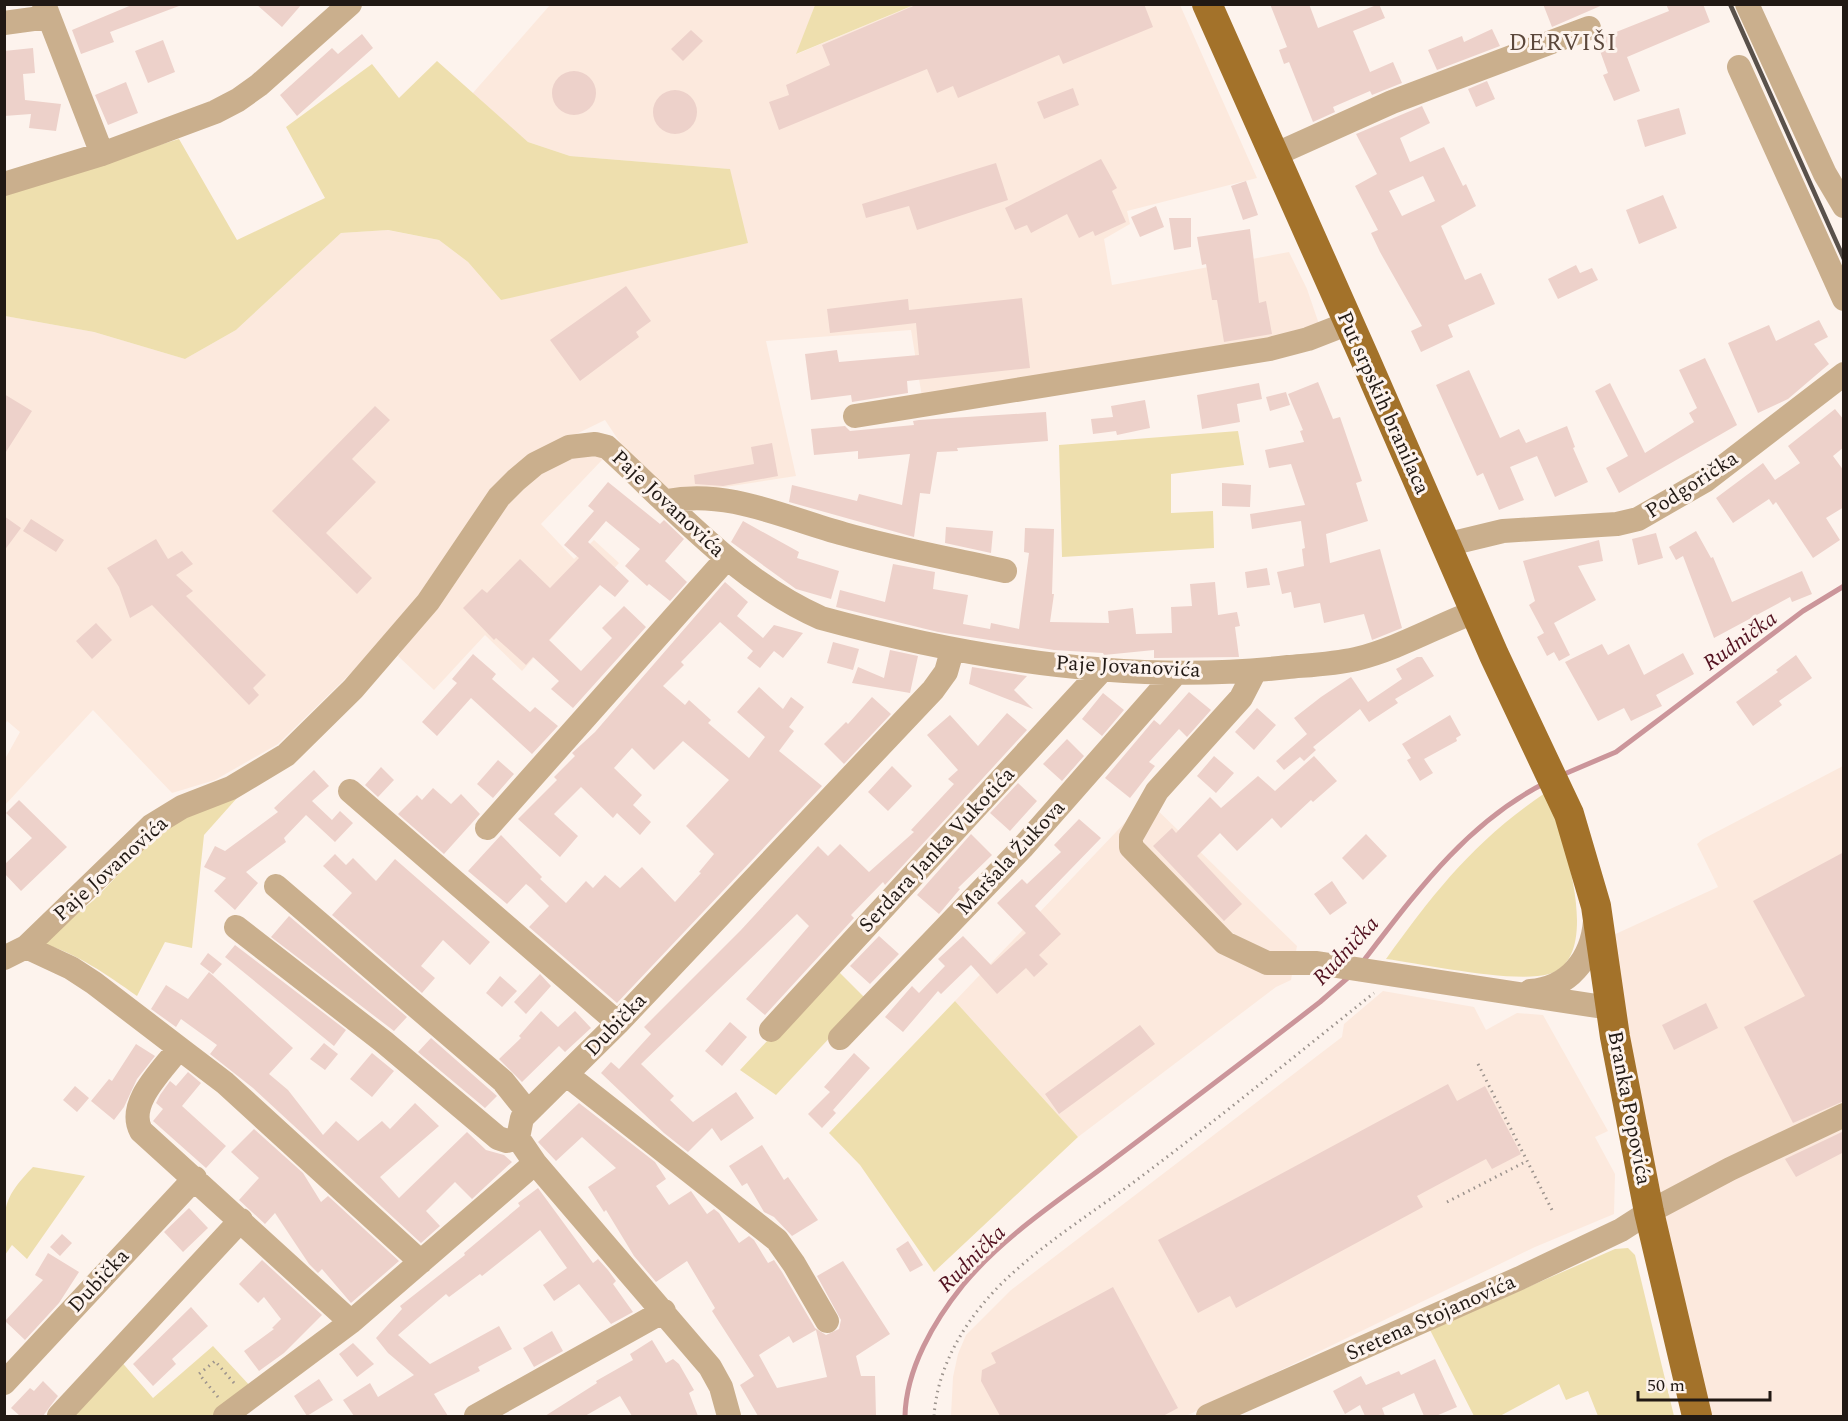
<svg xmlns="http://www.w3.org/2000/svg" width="1848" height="1421" font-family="Spectral,serif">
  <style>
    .built { fill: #fce9dd }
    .green { fill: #eedfae }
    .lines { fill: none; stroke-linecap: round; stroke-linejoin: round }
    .stream { stroke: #cb959a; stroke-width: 5 }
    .building { fill: #edd1ca; fill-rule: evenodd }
    .path { stroke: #9c938d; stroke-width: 3; stroke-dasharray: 1.5 4.5; stroke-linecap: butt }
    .minor { stroke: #caaf8d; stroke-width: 24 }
    .major { stroke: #a3722a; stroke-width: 30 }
    .rail { stroke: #59514b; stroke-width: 4.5 }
    .labels { text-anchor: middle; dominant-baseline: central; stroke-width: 6; stroke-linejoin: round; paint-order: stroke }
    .street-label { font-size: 21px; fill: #211914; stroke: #fdf3ed }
    .water-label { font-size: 22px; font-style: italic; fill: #531220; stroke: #fdf3ed }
    .quarter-label { font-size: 24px; letter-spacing: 1.5px; fill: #5b473b; stroke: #fdf3ed }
  </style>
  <rect width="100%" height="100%" fill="#fdf3ed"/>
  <path class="built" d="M550 5H815L797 54 914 5H1180L1257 178 1127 211 1130 224 1104 239 1112 285 1289 252 1307 289 1320 327 1296 337 922 397 911 330 766 341 796 476 667 496 621 444 605 420 566 439 382 643 278 744 215 780 172 793 93 710 5 805V759L20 732 7 721 5 725V316L94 332 185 359 236 330 341 233 387 230 439 240 468 262 501 300 730 169 570 156 528 142 494 114 472 94Z
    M579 454 607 458 602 460 541 524 574 559 594 540 619 563 522 671 485 635 434 690 398 656 433 611 505 503 538 471Z
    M1843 766V1416H1710L1678 1271 1659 1206 1609 937 1718 887 1697 844 1703 839Z
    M1145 798 1297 946 1291 980 1276 987 1078 1137 955 1001 1136 811Z
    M1383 991 1474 1007 1486 1030 1517 1013 1543 1015 1608 1131 1595 1137 1615 1174 1614 1214 1535 1247 1186 1416H951L953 1377 958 1354 966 1335 1011 1290 1342 1037 1344 1024Z"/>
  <path class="green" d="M815 5V4L914 5 796 54Z
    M437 61 528 142 570 156 730 169 748 243 501 300 468 262 439 240 388 230 341 233 236 330 185 359 94 332 5 316 4 192 179 139 237 240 325 198 286 127 372 64 399 98Z
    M1238 431 1244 465 1171 474V513L1213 511 1214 548 1062 557 1059 445Z
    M1545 793C1561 828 1606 957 1549 974 1514 984 1425 964 1386 959 1434 892 1475 840 1545 793Z
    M237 798 204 835 192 948 165 942 137 996C106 974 78 954 41 943L94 900 163 828 198 811Z
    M835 968 866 999 776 1095 740 1070Z
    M955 1001 1078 1137 934 1272 860 1165 829 1133Z
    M33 1167 85 1176 27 1259 12 1245 5 1255C4 1209 0 1201 33 1167Z
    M1628 1248 1635 1255 1674 1416H1598L1588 1391 1566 1400 1559 1384 1500 1416H1474L1430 1330 1615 1249Z
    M213 1346 252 1388 217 1416H64L119 1359 153 1398Z"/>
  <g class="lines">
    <path class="stream" d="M1562 775 1616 752 1803 611 1844 586
      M1361 964C1415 894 1466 823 1545 783
      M905 1416C906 1369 934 1321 963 1285 1001 1239 1055 1203 1102 1168 1175 1113 1248 1058 1320 1002L1351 975"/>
  </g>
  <path class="building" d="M134 4 179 6 110 32 114 42 81 54 72 30Z
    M256 4H302L282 27Z
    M918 4H1144L1153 27 1063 64 1059 55 958 98 953 86 937 93 927 69 779 130 769 102 789 95 786 85 830 65 822 45Z
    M1270 4H1309L1318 28 1379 4 1385 18 1353 31 1370 72 1393 62 1402 83 1372 95 1370 91 1333 107 1335 112 1313 122 1289 62 1284 64 1279 50 1287 47Z
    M1543 4H1605L1552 27Z
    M1666 4H1703L1710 22 1627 57 1640 91 1614 101 1603 75 1608 73 1596 40 1669 11Z
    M1492 29 1500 46 1437 70 1428 50 1462 36 1464 42Z
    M691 30 703 41 683 61 671 49Z
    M362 34 373 48 297 116 280 95 332 48 338 54Z
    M163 40 175 72 148 83 135 51Z
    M33 48 35 73 23 74 25 100 61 104 56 131 29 128 31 114 4 116V51Z
    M552 93a22 22 0 1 1 44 0a22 22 0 1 1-44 0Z
    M1487 81 1495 99 1476 107 1468 89Z
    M126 82 138 113 108 125 95 95Z
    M1073 88 1079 105 1044 119 1037 102Z
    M653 112a22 22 0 1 1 44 0a22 22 0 1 1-44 0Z
    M1422 106 1430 123 1400 138 1410 162 1444 147 1463 186 1466 184 1476 206 1441 226 1465 280 1481 273 1495 304 1448 325 1453 337 1421 352 1411 331 1422 326 1380 252 1371 233 1378 230 1355 186 1377 174 1356 134ZM1423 176 1435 201 1402 216 1389 191Z
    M1679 108 1686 134 1645 147 1637 120Z
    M1101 159 1117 188 1112 191 1126 222 1095 236 1093 231 1079 238 1067 214 1031 233 1027 225 1015 230 1005 208Z
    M996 163 1008 200 917 230 909 206 866 218 862 204Z
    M1246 181 1258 215 1243 220 1231 186Z
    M1663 195 1677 228 1639 244 1626 210Z
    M1156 206 1164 227 1140 237 1131 217Z
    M1169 218H1191V247L1174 250Z
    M1250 229 1259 303 1266 301 1272 334 1224 342 1217 300H1212L1206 264 1202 265 1197 237Z
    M1576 265 1580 273 1592 268 1598 280 1558 299 1548 279Z
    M626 286 651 321 636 332 639 337 580 381 550 340Z
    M1022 298 1030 368 907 381 908 393 852 402 851 395 811 400 805 354 837 350 839 362 919 355 916 323 830 333 827 309 908 299 909 310Z
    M1819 320 1828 337 1814 344 1829 364 1788 399 1758 413 1728 343 1769 325 1776 341Z
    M1705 358 1737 425 1619 493 1606 468 1628 456 1595 391 1610 383 1645 453 1694 422 1689 413 1697 408 1679 370Z
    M1469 370 1500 438 1519 429 1526 443 1567 426 1575 447 1573 448 1588 482 1555 497 1537 456 1510 467 1524 500 1499 510 1483 473 1477 476 1436 385Z
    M1318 382 1333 419 1340 417 1362 481 1356 483 1368 521 1326 534 1330 563 1380 549 1402 628 1372 640 1364 614 1324 623 1320 603 1294 608 1291 592 1282 594 1277 572 1304 566 1302 549 1305 548 1301 521 1252 529 1250 514 1305 505 1291 464 1269 468 1265 450 1304 442 1300 431 1303 430 1288 394Z
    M1259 383 1262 399 1237 404 1240 422 1202 429 1197 395Z
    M1286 392 1290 405 1270 411 1266 397Z
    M4 394 32 411 4 455Z
    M1145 400 1150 428 1117 435 1116 431 1093 434 1091 419 1113 417 1111 406Z
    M375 406 390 420 352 459 376 482 326 533 372 578 357 594 272 511Z
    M1835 409 1844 420V447L1833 456 1844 471V507L1826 518 1840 540 1813 558 1776 502 1773 505 1769 499 1733 523 1716 498 1763 463 1775 480 1800 463 1788 446Z
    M1046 412 1048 441 957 448 958 451 937 452 930 494 920 493 914 537 789 502 792 485 857 501 859 494 902 505 910 454 858 459V451L814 455 811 429 845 426 850 431 914 425 913 421 919 420Z
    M772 443 778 476 723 486 695 484 694 475 754 464 751 447Z
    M608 482 660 524 664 520 684 539 665 561 687 582 670 601 649 584 647 586 625 566 640 549 606 521 588 542 629 581 615 597 600 585 549 640 581 671 612 638 602 628 624 606 646 627 573 708 551 689 559 681 533 657 526 665 496 638 494 640 463 608 482 589 487 593 520 559 550 588 579 558 564 545 594 511 588 506Z
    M1222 483 1251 485 1250 507 1222 506Z
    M4 516 21 528 4 551Z
    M31 519 64 540 56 552 23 531Z
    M743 521 799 552 797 558 839 571 831 599 796 589 731 542Z
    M946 527 993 531 991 553 945 543Z
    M1025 528 1054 529 1052 594H1054L1050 622 1109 623 1108 611 1133 608 1136 634 1172 633 1171 607 1192 606 1190 584 1215 582 1218 615 1237 612 1240 626 1235 627 1239 657 1154 658V650L1104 655 1103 653 1054 650 938 632 836 607 840 590 885 602 893 564 935 572 933 589 968 595 963 624 990 629 991 623 1019 629 1029 553 1024 552Z
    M1696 531 1711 558 1713 557 1732 602 1802 571 1812 594 1792 602 1790 597 1714 638 1683 556 1676 560 1669 547Z
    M1656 533 1663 558 1638 565 1632 539Z
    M156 539 168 559 182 551 193 564 176 575 193 591 186 596 266 675 253 688 259 695 249 705 152 605 130 618 119 587 107 568Z
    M1599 540 1603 561 1578 566 1596 600 1554 623 1570 655 1559 661 1554 652 1547 656 1537 637 1544 633 1529 605 1535 601 1523 561Z
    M1267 568 1270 585 1247 588 1245 572Z
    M725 582 748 602 737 616 763 638 774 625 803 633 783 658 774 651 760 668 747 658 753 651 720 622 681 662 684 665 663 686 685 705 689 700 711 720 708 723 749 758 765 737 737 712 759 687 783 709 791 697 804 707 789 727 794 731 779 751 822 786 617 1003 529 927 549 906 531 888 526 884 507 904 468 871 501 835 542 877 540 879 566 903 586 881 593 888 605 875 620 888 642 867 675 902 701 873 699 872 714 854 686 826 729 780 683 741 654 770 632 748 614 768 642 795 633 805 651 822 640 835 617 813 613 818 581 787 554 814 578 836 560 857 518 819 557 780 554 777 575 756 572 753 595 732Z
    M96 623 112 640 92 659 76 641Z
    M833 642 859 649 853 670 827 663Z
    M1602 644 1608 655 1629 644 1644 675 1683 653 1694 674 1656 695 1662 706 1631 721 1624 708 1598 721 1565 662Z
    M890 650 918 656 910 693 852 683 858 667 884 678Z
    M473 654 496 674 492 679 530 712 535 707 558 726 532 754 471 698 437 736 422 722 457 683 452 679Z
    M1796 655 1812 678 1779 701 1782 705 1753 726 1736 702 1778 672 1776 670Z
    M1417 657H1422L1434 676 1395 699 1398 703 1369 722 1360 709 1313 747 1316 750 1304 761 1300 757 1284 770 1276 761 1307 734 1294 718 1321 697 1351 677 1368 702 1402 679 1396 669Z
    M972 667 1027 676 1014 690 1033 709 969 684Z
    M1189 692 1211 710 1187 737 1179 729 1149 762 1155 766 1130 798 1105 778 1154 720 1160 725Z
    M1103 693 1124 710 1102 736 1082 719Z
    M872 697 891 714 844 764 824 744 846 722 848 724Z
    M1257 708 1276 725 1254 750 1235 732Z
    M1007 713 1027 730 885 885 883 882 851 915 854 918 765 1015 746 999 809 926 797 914 641 1064 674 1096 670 1100 693 1122 736 1092 754 1118 721 1141 712 1128 688 1152 664 1133 601 1073 611 1062 619 1069 651 1034 644 1027 741 930 818 846 828 856 840 844 869 872 914 832 911 830 954 784 948 779 958 770 927 735 950 715 978 746Z
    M1450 715 1461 735 1456 738 1457 741 1424 759 1433 773 1420 781 1407 760 1411 758 1402 744Z
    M1067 739 1084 756 1062 781 1043 764Z
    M1214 756 1234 773 1216 793 1197 776Z
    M1314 756 1337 781 1313 802 1311 800 1281 828 1272 818 1237 851 1220 833 1197 856 1242 904 1224 921 1153 846 1172 828 1176 833 1210 797 1221 808 1258 776 1275 791Z
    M498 760 514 774 493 798 477 784Z
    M892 766 912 786 888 811 868 792Z
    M381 767 394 780 378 797 365 785Z
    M314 770 329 786 312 801 332 820 340 811 353 823 335 842 306 815 284 838 286 842 246 872 258 883 235 910 214 891 226 878 204 867 215 846 225 851 278 812 274 808Z
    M1018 783 1037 801 1010 831 990 813Z
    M433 788 451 804 461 794 480 814 444 854 398 814 417 795 422 800Z
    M19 800 67 847 21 891 4 873V865L32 838 6 813Z
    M1079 819 1101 838 1035 906 1061 934 1039 955 1048 964 1034 977 1026 968 997 994 971 965 941 994 938 991 903 1032 885 1017 912 986 919 993 945 966 938 959 963 936 991 965 1026 933 997 903 1022 879 1027 884 1061 852 1054 845Z
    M971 834 992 855 958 888 960 889 939 914 917 895Z
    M1366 834 1387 856 1363 880 1342 858Z
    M1844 852V1101L1793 1123 1744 1027 1805 996 1753 901Z
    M335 854 346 865 353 858 376 881 395 859 490 942 470 965 443 940 421 966 435 978 422 993 332 915 352 893 323 866Z
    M1332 881 1347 903 1330 915 1314 894Z
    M289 916 407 1017 394 1031 271 937Z
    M879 936 899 954 870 984 850 966Z
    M235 945 346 1030 334 1046 225 957Z
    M208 953 222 964 213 974 200 964Z
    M209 972 293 1048 269 1074 288 1090 323 1135 336 1121 358 1141 382 1121 390 1129 415 1103 439 1126 380 1177 399 1198 467 1132 486 1150 504 1155 512 1162 472 1199 455 1182 426 1211 440 1226 421 1243 253 1088 210 1054 217 1045 181 1019 176 1027 151 1009 166 985 188 999Z
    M540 974 551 986 526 1014 514 1002Z
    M500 976 517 991 502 1007 486 993Z
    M1706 1003 1718 1028 1674 1050 1662 1025Z
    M541 1011 558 1027 575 1011 591 1028 565 1052 559 1046 522 1082 499 1059 521 1038 519 1036Z
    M730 1022 747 1037 722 1066 705 1051Z
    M1140 1025 1155 1044 1059 1114 1045 1094Z
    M431 1038 497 1096 485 1108 418 1052Z
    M324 1043 338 1054 325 1070 310 1059Z
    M136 1044 155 1056 137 1079 124 1107 114 1120 91 1101 109 1079 112 1081Z
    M372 1053 394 1071 372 1097 350 1079Z
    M854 1053 870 1068 833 1110 836 1113 822 1128 808 1114 830 1092 824 1087Z
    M188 1072 201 1083 182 1106 226 1146 206 1168 153 1121 163 1109 156 1103 160 1095 170 1081 176 1086Z
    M1448 1084 1457 1101 1485 1086 1521 1154 1492 1169 1486 1159 1417 1196 1423 1207 1236 1308 1230 1296 1198 1313 1158 1240Z
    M75 1086 89 1098 77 1112 63 1100Z
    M579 1103 655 1162 666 1179 656 1186 669 1205 691 1191 707 1214 714 1209 719 1213 739 1243 749 1236 754 1240 768 1263 774 1260 782 1272 815 1328 826 1335 839 1329 841 1320 817 1276 843 1261 890 1334 856 1356 861 1376H875L876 1416H758L740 1385 754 1376 712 1311 715 1308 687 1261 656 1282 634 1256 606 1210 604 1212 588 1187 616 1168 582 1137 556 1161 538 1142ZM816 1330 827 1377 777 1388 759 1355 789 1336 793 1343Z
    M254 1129 303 1173 321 1202 328 1196 399 1261 351 1303 322 1269 318 1273 309 1264 275 1213 265 1224 239 1200 259 1178 231 1152Z
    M1844 1131V1152L1796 1177 1785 1159Z
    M762 1145 784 1180 788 1177 818 1220 792 1236 774 1217 764 1212 747 1183 742 1186 729 1166Z
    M538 1188 593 1263 598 1259 608 1270 616 1281 613 1284 633 1312 611 1324 579 1284 554 1301 543 1285 567 1268 540 1230 482 1276 480 1274 449 1297 446 1294 398 1335 430 1364 499 1326 512 1349 478 1367 480 1371 434 1394 448 1416H354L343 1400 370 1383 378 1397 414 1375 388 1353 376 1338 402 1309 400 1306 465 1255 464 1253 520 1206 518 1203Z
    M189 1208 208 1228 183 1252 164 1232Z
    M62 1234 72 1243 60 1256 50 1247Z
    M908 1241 923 1265 910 1272 896 1249Z
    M48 1253 79 1272 59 1303 25 1340 5 1321 43 1280 35 1275Z
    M262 1260 322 1315 284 1353 259 1371 244 1351 274 1329 272 1328 281 1319 264 1297 258 1303 239 1284Z
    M1113 1287 1178 1408 1163 1416H1000L981 1381 982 1370 996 1363 991 1353Z
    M191 1307 208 1326 172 1359 176 1364 153 1386 133 1364Z
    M552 1331 563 1351 534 1367 523 1348Z
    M652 1340 666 1363 673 1359 679 1364 694 1390 689 1393 698 1416H632L620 1396 585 1416H545L597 1383 596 1381 633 1360 630 1354Z
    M353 1343 374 1364 357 1377 339 1354Z
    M1435 1359 1457 1407 1436 1416H1424L1414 1393 1382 1408 1385 1416H1365L1360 1405 1345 1414 1333 1391 1361 1376 1366 1385 1399 1371 1401 1375Z
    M319 1379 333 1400 307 1416 294 1396Z
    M43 1381 58 1396 43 1416H20L11 1408 30 1388 34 1391Z"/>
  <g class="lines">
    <path class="path" d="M1478 1064 1552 1210
      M1447 1202 1527 1161
      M218 1397 199 1374 215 1361 234 1383
      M934 1416C937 1372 959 1331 988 1298 1025 1255 1091 1214 1138 1179 1218 1119 1296 1055 1374 993"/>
    <path class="minor" d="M44 4 102 154
      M1747 4 1825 174 1844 206
      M4 23 48 17
      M1739 67 1844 299
      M1274 155 1392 102 1589 28
      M4 184 102 154 215 112 238 100 259 85 350 4
      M855 416 1270 349 1308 339 1349 323
      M667 501C728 489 785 518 844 534 897 549 952 559 1005 571
      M1445 545 1503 531 1617 524 1638 519 1706 480 1844 374
      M1255 671 1241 698 1157 791 1131 837V847L1225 943 1267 963H1317L1610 1008
      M350 791 618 1023
      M487 828 727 558
      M276 886 503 1081 527 1111
      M236 927 384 1042 498 1138 507 1141 518 1138
      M26 947 71 968 94 983 179 1048
      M4 958 26 947 151 826 182 807 231 788 286 755 353 689 428 602 499 497 516 480 535 464 569 447 595 444 607 447C674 508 737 581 821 618 971 659 1132 685 1288 667 1311 665 1334 664 1356 659 1397 649 1435 627 1474 612
      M1530 991C1569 988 1592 959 1595 921
      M771 1030 1103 669
      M840 1038 1022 848 1176 673
      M567 1075 777 1240 794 1264 827 1321
      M351 1322 141 1131C126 1103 163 1070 179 1048L225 1083 421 1262
      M4 1383 195 1178
      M59 1416 241 1220
      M225 1416 351 1322 535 1163
      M476 1416 664 1311
      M729 1416 721 1387 710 1367 535 1163 518 1138 522 1118 618 1023 933 690 946 672 952 651
      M1208 1416 1520 1278 1621 1230 1649 1212 1730 1169 1844 1115"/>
    <path class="major" d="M1207 4 1365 359 1494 655 1569 814 1596 906 1615 1037 1649 1212 1697 1416"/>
    <path class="rail" d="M1730 4 1844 259"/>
  </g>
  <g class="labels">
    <g class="street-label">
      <text transform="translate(1383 403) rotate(66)">Put srpskih branilaca</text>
      <text transform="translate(1692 485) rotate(-33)">Podgorička</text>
      <text transform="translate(668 504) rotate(43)">Paje Jovanovića</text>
      <text transform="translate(1128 667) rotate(3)">Paje Jovanovića</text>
      <text transform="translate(937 850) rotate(-47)">Serdara Janka Vukotića</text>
      <text transform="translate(1011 858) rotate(-47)">Maršala Žukova</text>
      <text transform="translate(111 869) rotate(-42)">Paje Jovanovića</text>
      <text transform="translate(616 1025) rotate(-46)">Dubička</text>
      <text transform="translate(1629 1108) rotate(79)">Branka Popovića</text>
      <text transform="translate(99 1281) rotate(-47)">Dubička</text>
      <text transform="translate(1431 1318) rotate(-24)">Sretena Stojanovića</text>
    </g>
    <g class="water-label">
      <text transform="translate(1740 641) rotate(-36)">Rudnička</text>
      <text transform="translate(1346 951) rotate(-47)">Rudnička</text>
      <text transform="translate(972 1259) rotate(-45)">Rudnička</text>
    </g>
    <g class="quarter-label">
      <text x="1563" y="43">DERVIŠI</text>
    </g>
  </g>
  <rect width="1848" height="1421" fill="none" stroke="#211914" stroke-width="12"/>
  <path d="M1638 1391v9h132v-9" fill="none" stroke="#211914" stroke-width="3"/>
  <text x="1647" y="1391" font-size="18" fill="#211914" stroke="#fdf3ed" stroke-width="4.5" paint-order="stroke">50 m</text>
</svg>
